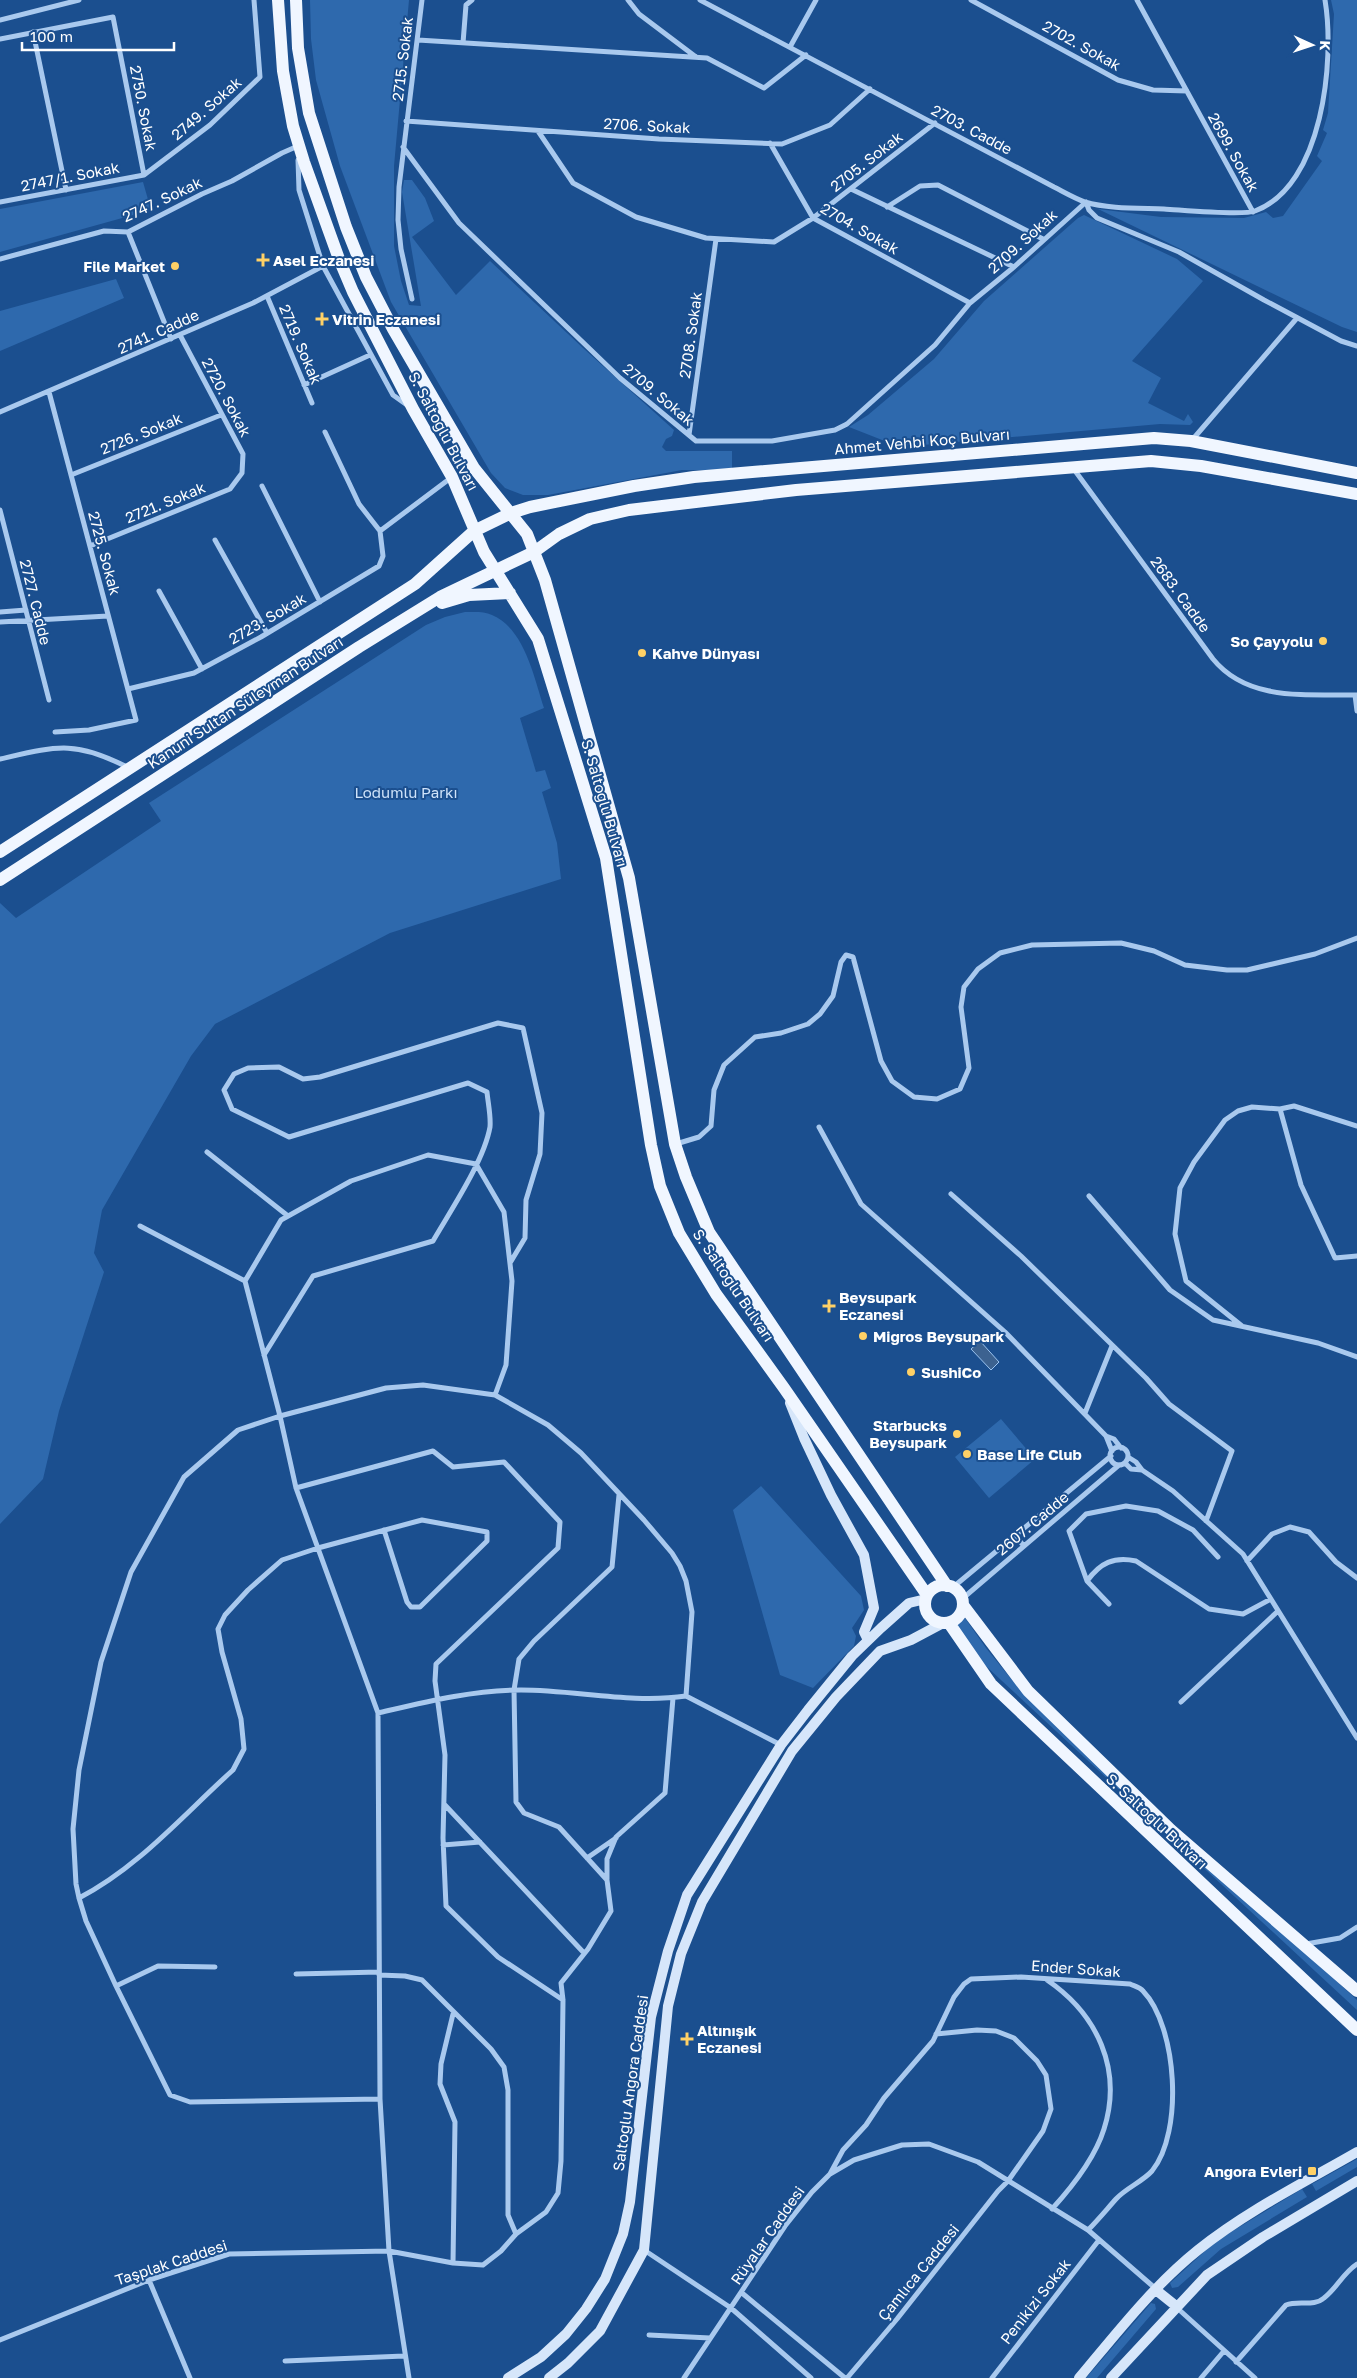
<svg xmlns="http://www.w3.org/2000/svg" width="1357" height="2378" font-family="'Golos Text',sans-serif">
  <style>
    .green { fill: #2e69ad }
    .water { fill: #3c6290; stroke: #9cc4f0 }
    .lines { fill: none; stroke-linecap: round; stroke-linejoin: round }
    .street { stroke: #a9c9ee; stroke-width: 5 }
    .secondary { stroke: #d6e6fa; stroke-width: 10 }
    .primary { stroke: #f0f6ff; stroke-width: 12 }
    .poi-dot { fill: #ffd166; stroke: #1b4f8f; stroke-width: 2 }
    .labels { text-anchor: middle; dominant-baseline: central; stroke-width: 4; stroke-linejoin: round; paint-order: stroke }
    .street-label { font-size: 15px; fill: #fff; stroke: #1b4f8f }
    .poi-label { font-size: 15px; font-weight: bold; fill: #fff; stroke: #1b4f8f; text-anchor: start }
    .park-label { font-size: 15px; fill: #cfe3fa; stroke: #1b4f8f }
  </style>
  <rect width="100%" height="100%" fill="#1b4f8f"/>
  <path class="green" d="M310 0H409L394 166V246L401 281 409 305 421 306 402 192 404 180H412L425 198 434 221 412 237 456 295 490 261 583 348 674 430 672 436 666 439 662 447 666 451H732V470H682L548 495H523L505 488 491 473 391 302 340 166 316 80 311 39Z
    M1331 0H1357V332L1342 327 1098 209 1161 217 1244 218 1266 212 1273 218 1283 216 1322 161 1317 156 1327 133 1323 130 1328 113 1334 14Z
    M143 182 151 210 0 252V209Z
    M1084 215 1177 259 1203 281 1132 361 1161 378 1148 403 1184 421 1188 414 1193 422 1190 425 1160 424 900 447 849 427 868 415 934 359 984 301 1078 218Z
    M116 279 124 298 0 351V311Z
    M465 612C474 612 484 611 492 615 525 629 534 678 544 708L520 718 536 772 545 770 551 788 542 792 557 843 561 879 390 933 215 1024 191 1056 102 1210 94 1253 104 1272 59 1411 43 1479 0 1524V903L16 918 161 821 149 803 426 625 445 617Z
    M1001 1419 1035 1459 989 1498 955 1457Z
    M761 1486 861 1596 864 1610 852 1628 856 1636 854 1646 813 1688 780 1675 733 1510Z
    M965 1618 986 1648 1012 1680 1357 2000V2010L961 1643 949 1630Z
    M1357 2159V2167L1316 2191 1312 2184Z
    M1302 2189 1307 2197 1221 2249 1178 2287 1172 2288 1170 2283 1216 2241Z
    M1151 2303 1155 2304 1156 2309 1097 2378H1086Z"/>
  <path class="water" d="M980 1341 999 1362 991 1370 971 1349Z"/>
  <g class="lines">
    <path class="street" d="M628 0 639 14 696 57
      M700 0 1054 187C1064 192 1074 198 1085 202 1108 209 1141 208 1164 209 1182 210 1242 216 1255 211 1323 186 1335 60 1325 0
      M971 0 1118 80 1153 90 1187 91
      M1137 0 1253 212
      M0 20 79 0
      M33 32 66 190
      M0 39 113 17 144 175
      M418 40 707 58 764 88 806 55
      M463 43 466 5 472 0
      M790 47 816 0
      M406 121 659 139 782 144 830 125 870 89
      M538 131 573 183 636 217 706 238 774 242 813 218 935 123
      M770 143 813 218 970 303
      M403 147 459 223 620 378 696 441H772L835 430 847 424 935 345 970 303 1014 267 1086 202 1089 210 1097 218 1179 252 1264 300 1341 341 1357 346
      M298 160 299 190 323 266 393 395 407 405
      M851 189 1014 267
      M0 202 144 175 210 125 260 77 254 0
      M887 207 920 186 938 185 1043 239
      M128 232 171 339
      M0 259 104 231 128 232 202 194 232 181 282 153 298 146
      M267 296 312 403
      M412 299 401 249 398 220 399 187 422 0
      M304 385 370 355
      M49 392 136 720 89 730 55 732
      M0 412 253 303 323 266
      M325 432 359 504 380 531
      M689 435 716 239
      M1193 439 1297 318
      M1073 468 1213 659C1248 702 1307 694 1357 695
      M71 475 221 415
      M262 486 320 602
      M0 510 49 700
      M380 531 452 477
      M215 540 267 633
      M90 546 230 489 242 473 243 454 180 335
      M159 591 202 669
      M0 612 26 610
      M0 622 108 616
      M128 689 194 673 261 637 379 566 383 556 380 531
      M1355 695 1357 711
      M0 759C57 746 75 740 129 768
      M1357 1126 1294 1106 1280 1109 1301 1185 1335 1258 1357 1256
      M819 1127 861 1204 1005 1332 1106 1436 1114 1439 1121 1448
      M676 1144 699 1137 711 1126 714 1090 724 1065 755 1037 781 1033 808 1024 820 1014 833 996 841 962 846 955 853 957 881 1061 892 1081 914 1097 937 1099 960 1089 969 1068 961 1007 964 987 978 969 1000 953 1032 945 1121 943 1154 951 1185 965 1227 970H1247L1315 954 1357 938
      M207 1152 288 1216
      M951 1194 1021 1256 1146 1378 1169 1404 1232 1451 1206 1521
      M1089 1196 1170 1290 1213 1320 1318 1343 1357 1357
      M140 1226 245 1281
      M1242 1326 1186 1281 1175 1234 1180 1188 1194 1162 1225 1120 1238 1111 1252 1107 1280 1109
      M264 1355 313 1276 433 1241C451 1210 484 1161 490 1127 491 1116 488 1103 487 1092L468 1083 289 1137 232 1109 224 1090 234 1074 248 1068 279 1067 303 1079 320 1077 498 1023 523 1028 542 1113 540 1154 526 1200 525 1238 510 1263
      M1085 1413 1112 1346
      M1106 1436 1112 1451
      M1110 1456a9 9 0 1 1 18 0a9 9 0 1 1-18 0Z
      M1128 1457 1136 1462 1142 1470 1173 1491 1243 1554 1357 1738
      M1125 1463 1131 1469 1142 1470
      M296 1488 433 1451 453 1467 504 1462 560 1522 558 1548 436 1664 435 1681 445 1755 443 1838 446 1906 498 1957 563 2000
      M1015 1536 1024 1546
      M1247 1561 1272 1534 1290 1527 1309 1532 1336 1562 1357 1578
      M1087 1581 1069 1531 1086 1514 1126 1506 1158 1511 1193 1530 1218 1557
      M952 1588 1111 1456
      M962 1599 1119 1465
      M1109 1604 1087 1581C1100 1563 1114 1556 1136 1561L1209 1609 1243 1614 1271 1599
      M1181 1702 1278 1611
      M378 1713C425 1702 472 1690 521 1690 576 1690 631 1704 686 1696
      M444 1804 584 1953
      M443 1845 480 1842
      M587 1858 616 1838
      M607 1879V1859L616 1837 665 1793 673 1698
      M79 1898C139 1867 184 1814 233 1770L244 1749 241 1719 222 1652 218 1629 225 1615 248 1590 282 1560 318 1548 422 1520 487 1532V1541L420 1607H411L407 1602 384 1530
      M1306 1944 1340 1938 1357 1927
      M296 1974 379 1972
      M379 1975 405 1976 422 1980 491 2049 504 2067 508 2090V2215L516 2234
      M1047 1980C1097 2014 1123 2069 1104 2129 1095 2158 1072 2187 1052 2209
      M116 1986 158 1966 215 1967
      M453 2014 441 2064 440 2084 455 2122 453 2263
      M380 2099 190 2102 170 2095 116 1986 86 1921 79 1898 76 1884 73 1829 79 1770 101 1662 131 1572 184 1477 238 1430 280 1416 245 1281 281 1220 351 1181 428 1155 476 1164 504 1212 512 1281 506 1365 495 1395
      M830 2174 843 2150 866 2125 884 2098 933 2041 954 1997 964 1984 971 1979 1021 1977 1130 1984C1134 1986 1140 1987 1143 1991 1177 2026 1184 2132 1152 2171 1142 2182 1126 2188 1116 2199 1107 2209 1098 2220 1088 2230
      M644 2250 731 2308 811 2378
      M149 2280 190 2378
      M742 2293 845 2378
      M1176 2307 1255 2378
      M649 2335 710 2338
      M0 2340 149 2280 229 2254 389 2251 453 2263 483 2265 501 2251 516 2234 546 2212 558 2193 561 2161 563 2000 561 1983 588 1949 611 1911 607 1880 559 1827 524 1813 516 1802 514 1690 519 1659 534 1641 612 1567 619 1495
      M285 2361 404 2356
      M1236 2362 1286 2305C1298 2300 1314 2307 1324 2298 1337 2288 1343 2273 1357 2264
      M409 2378 389 2251 380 2099 378 1713 296 1488 280 1416 386 1388 423 1385 495 1395 548 1425 581 1453 644 1520 672 1553 680 1566 686 1581 692 1612 686 1696 781 1745
      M684 2378 785 2226 812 2192 830 2174 854 2160 902 2145 929 2144 978 2162 1088 2230 1156 2289
      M847 2378 897 2319 998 2191 1008 2181 1043 2131 1051 2109 1046 2075 1037 2061 1014 2038 996 2031 977 2030 936 2034
      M992 2378 1099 2240
      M1201 2378 1224 2351"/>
    <path class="secondary" d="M790 1403 804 1438 831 1495 864 1555 874 1608 864 1632 868 1640
      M1156 2290 1176 2306
      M508 2378 541 2357 566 2334 586 2309 605 2279 623 2234 630 2202 651 2017 668 1951 687 1895 781 1745 808 1710 852 1656 881 1628 909 1603 926 1599
      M549 2378 568 2363 600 2331 644 2250 668 2006 681 1954 702 1902 792 1751 836 1697 880 1651 911 1640 943 1623
      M1079 2378C1116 2334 1153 2286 1198 2250 1247 2211 1303 2183 1357 2152
      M1111 2378 1207 2275 1263 2237 1357 2181"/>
    <path class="primary" d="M278 0 283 71 293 126 304 162 339 259 353 292 413 409 452 477 484 552 538 639 606 858 651 1145 660 1186 679 1233 716 1294 784 1388 927 1595
      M296 0 298 48 309 113 346 227 366 277 393 329 474 468 527 534 545 580 629 878 675 1144 686 1177 709 1232 947 1586
      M442 603 469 595 510 593
      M0 852 415 584 474 531 511 513 530 507 634 486 694 477 1154 438 1191 441 1357 473
      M0 880 359 647 440 597 534 552 559 534 590 519 629 510 796 490 1151 461 1201 466 1357 494
      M925 1604a19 19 0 1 1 38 0a19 19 0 1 1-38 0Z
      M963 1605 1028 1691 1171 1830 1357 1991
      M949 1623 991 1684 1357 2030"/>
  </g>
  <g class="poi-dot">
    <path d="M260.5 252.5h5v5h5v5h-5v5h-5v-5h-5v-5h5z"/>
    <circle cx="175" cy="266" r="5"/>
    <path d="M319.5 311.5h5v5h5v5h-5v5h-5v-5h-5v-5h5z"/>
    <circle cx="1323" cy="641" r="5"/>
    <circle cx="642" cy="653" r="5"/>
    <path d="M826.5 1298.5h5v5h5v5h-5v5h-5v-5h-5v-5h5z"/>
    <circle cx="863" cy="1336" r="5"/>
    <circle cx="911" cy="1372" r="5"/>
    <circle cx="957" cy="1434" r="5"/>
    <circle cx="967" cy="1454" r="5"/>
    <path d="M684.5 2031.5h5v5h5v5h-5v5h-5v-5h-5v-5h5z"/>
    <rect x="1307" y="2166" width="10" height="10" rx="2.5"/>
  </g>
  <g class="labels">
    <g class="street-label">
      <text transform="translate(1082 45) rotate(29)">2702. Sokak</text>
      <text transform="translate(402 59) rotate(-83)">2715. Sokak</text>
      <text transform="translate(144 108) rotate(79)">2750. Sokak</text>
      <text transform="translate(206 108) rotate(-41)">2749. Sokak</text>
      <text transform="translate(647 125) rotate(3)">2706. Sokak</text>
      <text transform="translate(972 129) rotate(28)">2703. Cadde</text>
      <text transform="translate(1234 152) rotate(61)">2699. Sokak</text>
      <text transform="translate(866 161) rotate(-38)">2705. Sokak</text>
      <text transform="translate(70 176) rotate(-11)">2747/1. Sokak</text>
      <text transform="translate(162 199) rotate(-25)">2747. Sokak</text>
      <text transform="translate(860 228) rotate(30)">2704. Sokak</text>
      <text transform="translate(1022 241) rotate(-42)">2709. Sokak</text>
      <text transform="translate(158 331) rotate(-24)">2741. Cadde</text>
      <text transform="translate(690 335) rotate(-82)">2708. Sokak</text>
      <text transform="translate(301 344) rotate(67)">2719. Sokak</text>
      <text transform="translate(659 394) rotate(40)">2709. Sokak</text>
      <text transform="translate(227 397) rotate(62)">2720. Sokak</text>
      <text transform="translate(444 431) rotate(62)">S. Saltoğlu Bulvarı</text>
      <text transform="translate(141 433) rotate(-22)">2726. Sokak</text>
      <text transform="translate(922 441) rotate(-5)">Ahmet Vehbi Koç Bulvarı</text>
      <text transform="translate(165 502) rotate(-22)">2721. Sokak</text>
      <text transform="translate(105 553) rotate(75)">2725. Sokak</text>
      <text transform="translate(1181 594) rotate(54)">2683. Cadde</text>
      <text transform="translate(36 602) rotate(76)">2727. Cadde</text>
      <text transform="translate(267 618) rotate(-30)">2723. Sokak</text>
      <text transform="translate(245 702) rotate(-33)">Kanuni Sultan Süleyman Bulvarı</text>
      <text transform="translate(605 803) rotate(74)">S. Saltoğlu Bulvarı</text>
      <text transform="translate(734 1285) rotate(56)">S. Saltoğlu Bulvarı</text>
      <text transform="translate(1032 1523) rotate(-40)">2607. Cadde</text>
      <text transform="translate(1157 1821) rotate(43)">S. Saltoğlu Bulvarı</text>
      <text transform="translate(1076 1968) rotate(4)">Ender Sokak</text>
      <text transform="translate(630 2083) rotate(-82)">Saltoğlu Angora Caddesi</text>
      <text transform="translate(767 2235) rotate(-55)">Rüyalar Caddesi</text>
      <text transform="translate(171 2262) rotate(-18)">Taşplak Caddesi</text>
      <text transform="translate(918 2272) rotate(-51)">Çamlıca Caddesi</text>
      <text transform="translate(1035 2301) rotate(-52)">Penikizi Sokak</text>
    </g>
    <g class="poi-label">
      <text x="273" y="260">Asel Eczanesi</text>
      <text x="165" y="266" text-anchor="end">File Market</text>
      <text x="332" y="319">Vitrin Eczanesi</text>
      <text x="1313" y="641" text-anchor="end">So Çayyolu</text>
      <text x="652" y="653">Kahve Dünyası</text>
      <text x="839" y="1297">Beysupark<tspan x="839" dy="17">Eczanesi</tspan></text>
      <text x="873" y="1336">Migros Beysupark</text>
      <text x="921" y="1372">SushiCo</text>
      <text x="947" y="1425" text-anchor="end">Starbucks<tspan x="947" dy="17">Beysupark</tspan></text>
      <text x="977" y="1454">Base Life Club</text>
      <text x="697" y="2030">Altınışık<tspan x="697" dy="17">Eczanesi</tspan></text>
      <text x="1302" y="2171" text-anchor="end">Angora Evleri</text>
    </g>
    <g class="park-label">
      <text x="406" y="792">Lodumlu Parkı</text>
    </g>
  </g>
  <g transform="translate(1312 45) rotate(93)" stroke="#1b4f8f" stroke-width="4" paint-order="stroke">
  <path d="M0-4L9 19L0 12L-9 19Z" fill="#ffffff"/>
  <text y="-8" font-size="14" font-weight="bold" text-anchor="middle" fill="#ffffff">K</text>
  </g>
  <path d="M22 42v8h152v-8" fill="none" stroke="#ffffff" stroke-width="2.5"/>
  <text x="30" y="42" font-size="15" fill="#ffffff" stroke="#1b4f8f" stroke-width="4" paint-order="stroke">100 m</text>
</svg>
